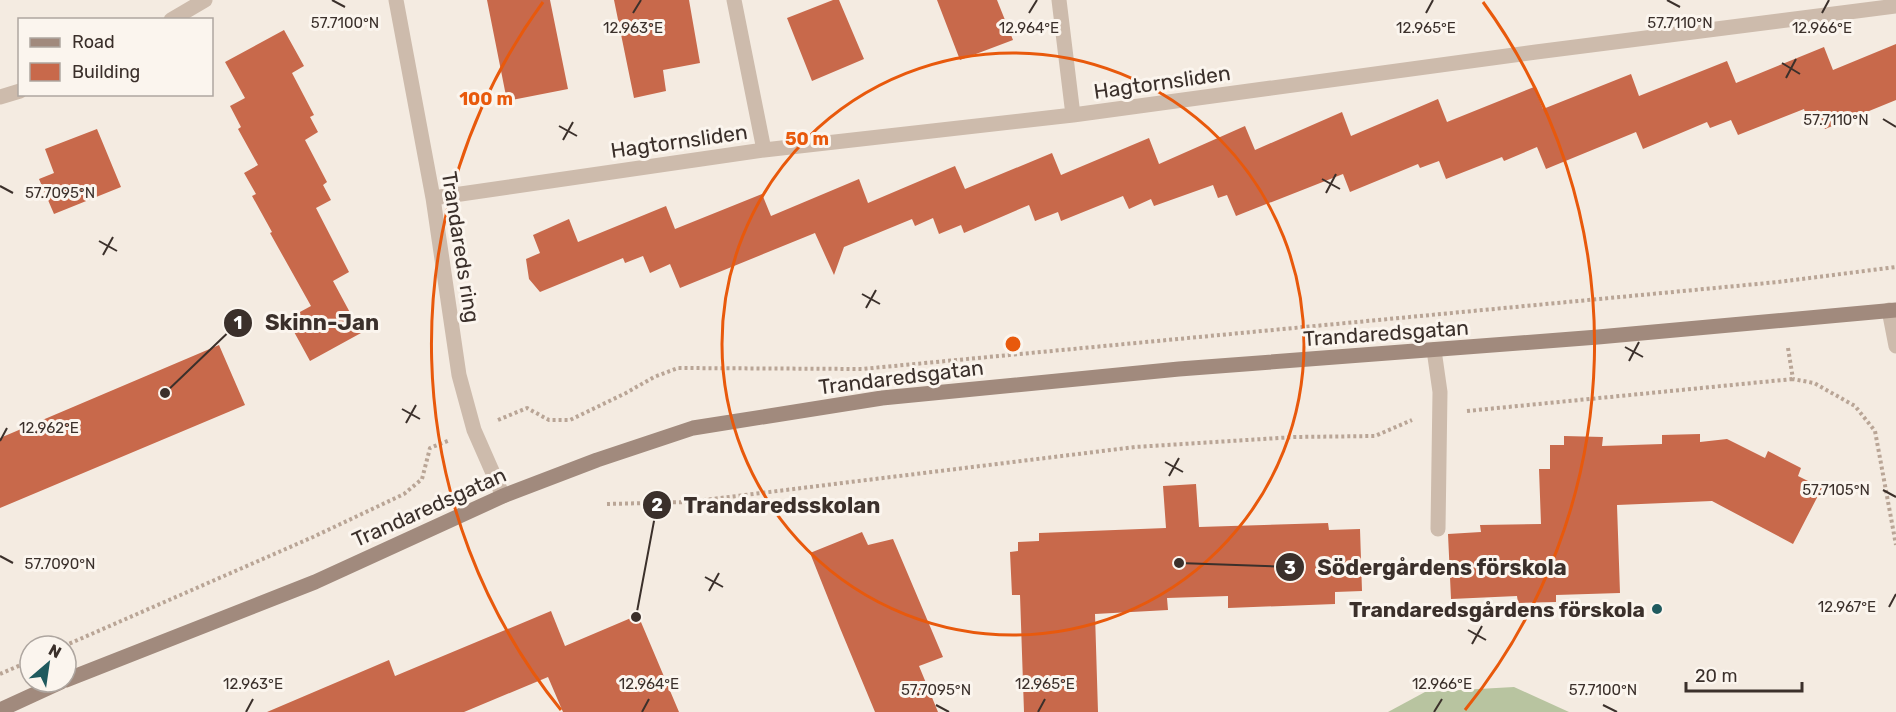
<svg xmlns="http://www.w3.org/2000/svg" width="1896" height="712" font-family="Rubik,sans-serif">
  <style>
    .green { fill: #b8c4a0 }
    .building { fill: #c8694b }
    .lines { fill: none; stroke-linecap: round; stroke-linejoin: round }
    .path { stroke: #b9a596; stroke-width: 4; stroke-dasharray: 3 3; stroke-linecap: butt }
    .lane { stroke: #cdbbac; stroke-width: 15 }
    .street { stroke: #cdbbac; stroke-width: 15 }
    .secondary { stroke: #a18a7d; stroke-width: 15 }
    .ticks { fill: none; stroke: #3b302b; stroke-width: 2 }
    .ring { fill: none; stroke: #e8590c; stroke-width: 3 }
    .poi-dot { fill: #1f5a5e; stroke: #fbf5ee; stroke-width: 2 }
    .labels { text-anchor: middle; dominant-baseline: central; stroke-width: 6; stroke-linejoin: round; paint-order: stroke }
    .street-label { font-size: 21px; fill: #3b302b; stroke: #fbf5ee }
    .poi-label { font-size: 21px; font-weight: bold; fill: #3b302b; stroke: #fbf5ee; text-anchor: end }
    .ticks-label { font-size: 15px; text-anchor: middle; fill: #3b302b; stroke: #fbf5ee; stroke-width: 6; stroke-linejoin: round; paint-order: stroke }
    .centre { fill: #e8590c; stroke: #fbf5ee; stroke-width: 3 }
    .ring-label { font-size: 18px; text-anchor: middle; font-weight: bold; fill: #e8590c; stroke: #fbf5ee; stroke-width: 6; stroke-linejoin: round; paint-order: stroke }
    .leader { fill: none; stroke: #3b302b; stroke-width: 2 }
    .callout-dot { fill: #3b302b; stroke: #fbf5ee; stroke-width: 2 }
    .mark-label { font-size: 18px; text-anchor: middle; font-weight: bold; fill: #fff }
    .callout-label { font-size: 22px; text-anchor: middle; font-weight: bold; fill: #3b302b; stroke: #fbf5ee; stroke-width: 6; stroke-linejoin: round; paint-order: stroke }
  </style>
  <rect width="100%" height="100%" fill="#f4ebe1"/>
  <path class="green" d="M1514 687 1569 712H1388L1425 692Z"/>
  <path class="building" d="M487 0H550L568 89 507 101Z
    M614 0H689L700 63 663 70 666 91 634 98Z
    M833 0H839L864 59 812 81 787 18Z
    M937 0H997L1013 40 960 60Z
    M284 30 304 66 292 73 314 115 310 117 318 132 305 140 327 182 323 185 331 200 316 208 349 272 333 281 361 333 310 361 287 319 311 306 270 233 272 232 252 196 256 194 244 173 258 165 238 129 241 127 230 106 245 98 225 62Z
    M1896 44V100L1825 129 1818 110 1806 115 1804 109 1738 135 1731 120 1710 128 1707 122 1643 149 1636 132 1546 169 1537 147 1504 161 1502 157 1446 179 1439 161 1420 168 1418 164 1350 192 1343 174 1236 216 1227 195 1218 198 1213 185 1154 206 1151 199 1129 209 1123 196 1061 221 1058 212 1035 221 1029 205 964 233 961 225 939 234 933 218 915 226 912 219 844 247 834 275 815 233 680 288 670 264 650 273 643 256 625 263 623 258 540 292 529 279 526 259 540 253 533 235 569 219 578 242 666 206 675 229 762 194 771 216 859 179 868 203 955 166 965 189 1052 153 1061 175 1149 138 1159 164 1245 126 1255 150 1342 112 1351 136 1438 99 1447 122 1534 87 1543 109 1631 74 1639 96 1727 61 1736 83 1824 47 1833 70Z
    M97 129 121 187 54 214 39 179 54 173 45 149Z
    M219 345 245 405 0 508V438Z
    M1700 434V442L1727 439 1765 458 1768 451 1801 468 1798 476 1822 488 1793 544 1712 501 1617 505 1620 593 1556 595V602L1518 603 1517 596 1451 599 1448 534 1481 532 1480 525 1541 524 1539 469H1550V445H1564V436L1603 437 1602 446 1662 444V435Z
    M1196 484 1199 527 1328 523 1329 530 1360 529 1362 591 1335 592V604L1228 608V596L1167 598 1168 610 1095 614 1098 712H1024L1020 595H1012L1010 552 1018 551V542L1039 541V533L1166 528 1163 486Z
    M862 532 868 545 893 539 943 657 919 666 938 712H875L840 628 810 553Z
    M551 611 565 646 638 615 679 712H563L548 677 464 712H267L389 660 395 676Z"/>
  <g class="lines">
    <path class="path" d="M1788 348 1793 379 1814 383 1855 406 1875 431 1896 545
      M1467 411 1793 379
      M498 420 527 408 549 420H570L626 393 654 377 678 368 862 369 1778 282 1896 267
      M607 504 688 502 1135 447 1295 437 1375 436 1412 420
      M64 646 313 537 404 494 422 479 430 448 450 440
      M0 674 30 661"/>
    <path class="lane" d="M1434 350 1440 392 1438 529"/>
    <path class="street" d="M396 0 433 198 459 375 474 430 503 496
      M734 0 764 150
      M1059 0 1073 115
      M171 20 205 0
      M0 97 20 91
      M433 198 764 150 1073 115 1536 52 1896 6
      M1889 310 1896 346"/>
    <path class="secondary" d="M66 680 315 582 503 496 597 460 693 428 882 398 1179 369 1598 337 1896 310
      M0 710 61 682"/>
  </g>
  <path class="ticks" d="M332 0 345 7M1667 0 1680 7M633 13 641 0M1029 13 1037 0M1426 13 1433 0M1822 13 1829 0M1782 63 1800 74M1786 78 1796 59M1883 119 1896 127M559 126 577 136M563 140 573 122M1322 179 1340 189M0 186 13 193M1326 193 1336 174M99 241 117 251M103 255 113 237M862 294 880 304M866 308 876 290M1625 347 1643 357M1629 361 1639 342M402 409 420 419M406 423 416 405M0 441 7 428M1165 462 1183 472M1169 476 1179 458M1883 490 1896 497M0 556 13 563M705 577 723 587M709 591 719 573M1889 607 1896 594M1468 630 1486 640M1472 644 1482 626M936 705 949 712M1603 705 1617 712M246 712 253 699M642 712 649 699M1038 712 1045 699M1434 712 1442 699"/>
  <g class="ring">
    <circle cx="1013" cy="344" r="291"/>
    <path d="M561 710A581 581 0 0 1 543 2M1483 2A581 581 0 0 1 1465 710"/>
  </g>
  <circle class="poi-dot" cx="1657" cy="609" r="6"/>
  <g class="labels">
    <g class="street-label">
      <text transform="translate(1162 82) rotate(-8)">Hagtornsliden</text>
      <text transform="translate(679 141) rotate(-8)">Hagtornsliden</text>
      <text transform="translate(461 247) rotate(81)">Trandareds ring</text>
      <text transform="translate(1386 333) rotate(-4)">Trandaredsgatan</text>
      <text transform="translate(901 377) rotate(-7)">Trandaredsgatan</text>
      <text transform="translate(429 507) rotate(-24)">Trandaredsgatan</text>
    </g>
    <g class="poi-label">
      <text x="1645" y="609">Trandaredsgårdens förskola</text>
    </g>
  </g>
  <g class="ticks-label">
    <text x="1680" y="28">57.7110°N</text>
    <text x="345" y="28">57.7100°N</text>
    <text x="633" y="33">12.963°E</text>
    <text x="1029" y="33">12.964°E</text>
    <text x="1426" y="33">12.965°E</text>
    <text x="1822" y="33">12.966°E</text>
    <text x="1836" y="125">57.7110°N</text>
    <text x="60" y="198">57.7095°N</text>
    <text x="49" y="433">12.962°E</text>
    <text x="1836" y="495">57.7105°N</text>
    <text x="60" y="569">57.7090°N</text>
    <text x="1847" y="612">12.967°E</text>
    <text x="253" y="689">12.963°E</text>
    <text x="649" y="689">12.964°E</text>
    <text x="1045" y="689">12.965°E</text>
    <text x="1442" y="689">12.966°E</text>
    <text x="936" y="695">57.7095°N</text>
    <text x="1603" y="695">57.7100°N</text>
  </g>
  <circle cx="1013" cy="344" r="9" class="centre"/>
  <g class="ring-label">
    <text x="486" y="105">100 m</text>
    <text x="807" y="145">50 m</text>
  </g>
  <path class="leader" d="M165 393L238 323M636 617L657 505M1179 563L1290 567"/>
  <g class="callout-dot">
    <circle cx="165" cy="393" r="6"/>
    <circle cx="636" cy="617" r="6"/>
    <circle cx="1179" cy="563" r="6"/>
    <circle cx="238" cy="323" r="15"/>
    <circle cx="657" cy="505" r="15"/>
    <circle cx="1290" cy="567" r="15"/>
  </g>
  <g class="mark-label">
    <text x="238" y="329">1</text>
    <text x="657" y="511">2</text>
    <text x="1290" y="574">3</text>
  </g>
  <g class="callout-label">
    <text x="322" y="330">Skinn-Jan</text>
    <text x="782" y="513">Trandaredsskolan</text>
    <text x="1442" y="575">Södergårdens förskola</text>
  </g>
  <rect x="18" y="18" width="195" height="78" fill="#fbf5ee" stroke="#aea6a0" stroke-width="1.5"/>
  <rect x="30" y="38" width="30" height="9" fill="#a18a7d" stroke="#aea6a0" stroke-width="1.5"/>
  <text x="72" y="48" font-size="18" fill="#3b302b">Road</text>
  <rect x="30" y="63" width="30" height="18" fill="#c8694b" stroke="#aea6a0" stroke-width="1.5"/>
  <text x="72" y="78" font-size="18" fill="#3b302b">Building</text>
  <g transform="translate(48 664) rotate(29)"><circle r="28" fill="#fbf5ee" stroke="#aea6a0" stroke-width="1.5"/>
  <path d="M0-4.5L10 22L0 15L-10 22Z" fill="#1f5a5e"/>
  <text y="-9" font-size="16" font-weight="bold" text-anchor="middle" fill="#3b302b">N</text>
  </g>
  <path d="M1686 682v9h116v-9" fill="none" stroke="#3b302b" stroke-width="3"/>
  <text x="1695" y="682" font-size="18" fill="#3b302b" stroke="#fbf5ee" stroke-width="4.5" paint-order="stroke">20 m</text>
</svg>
